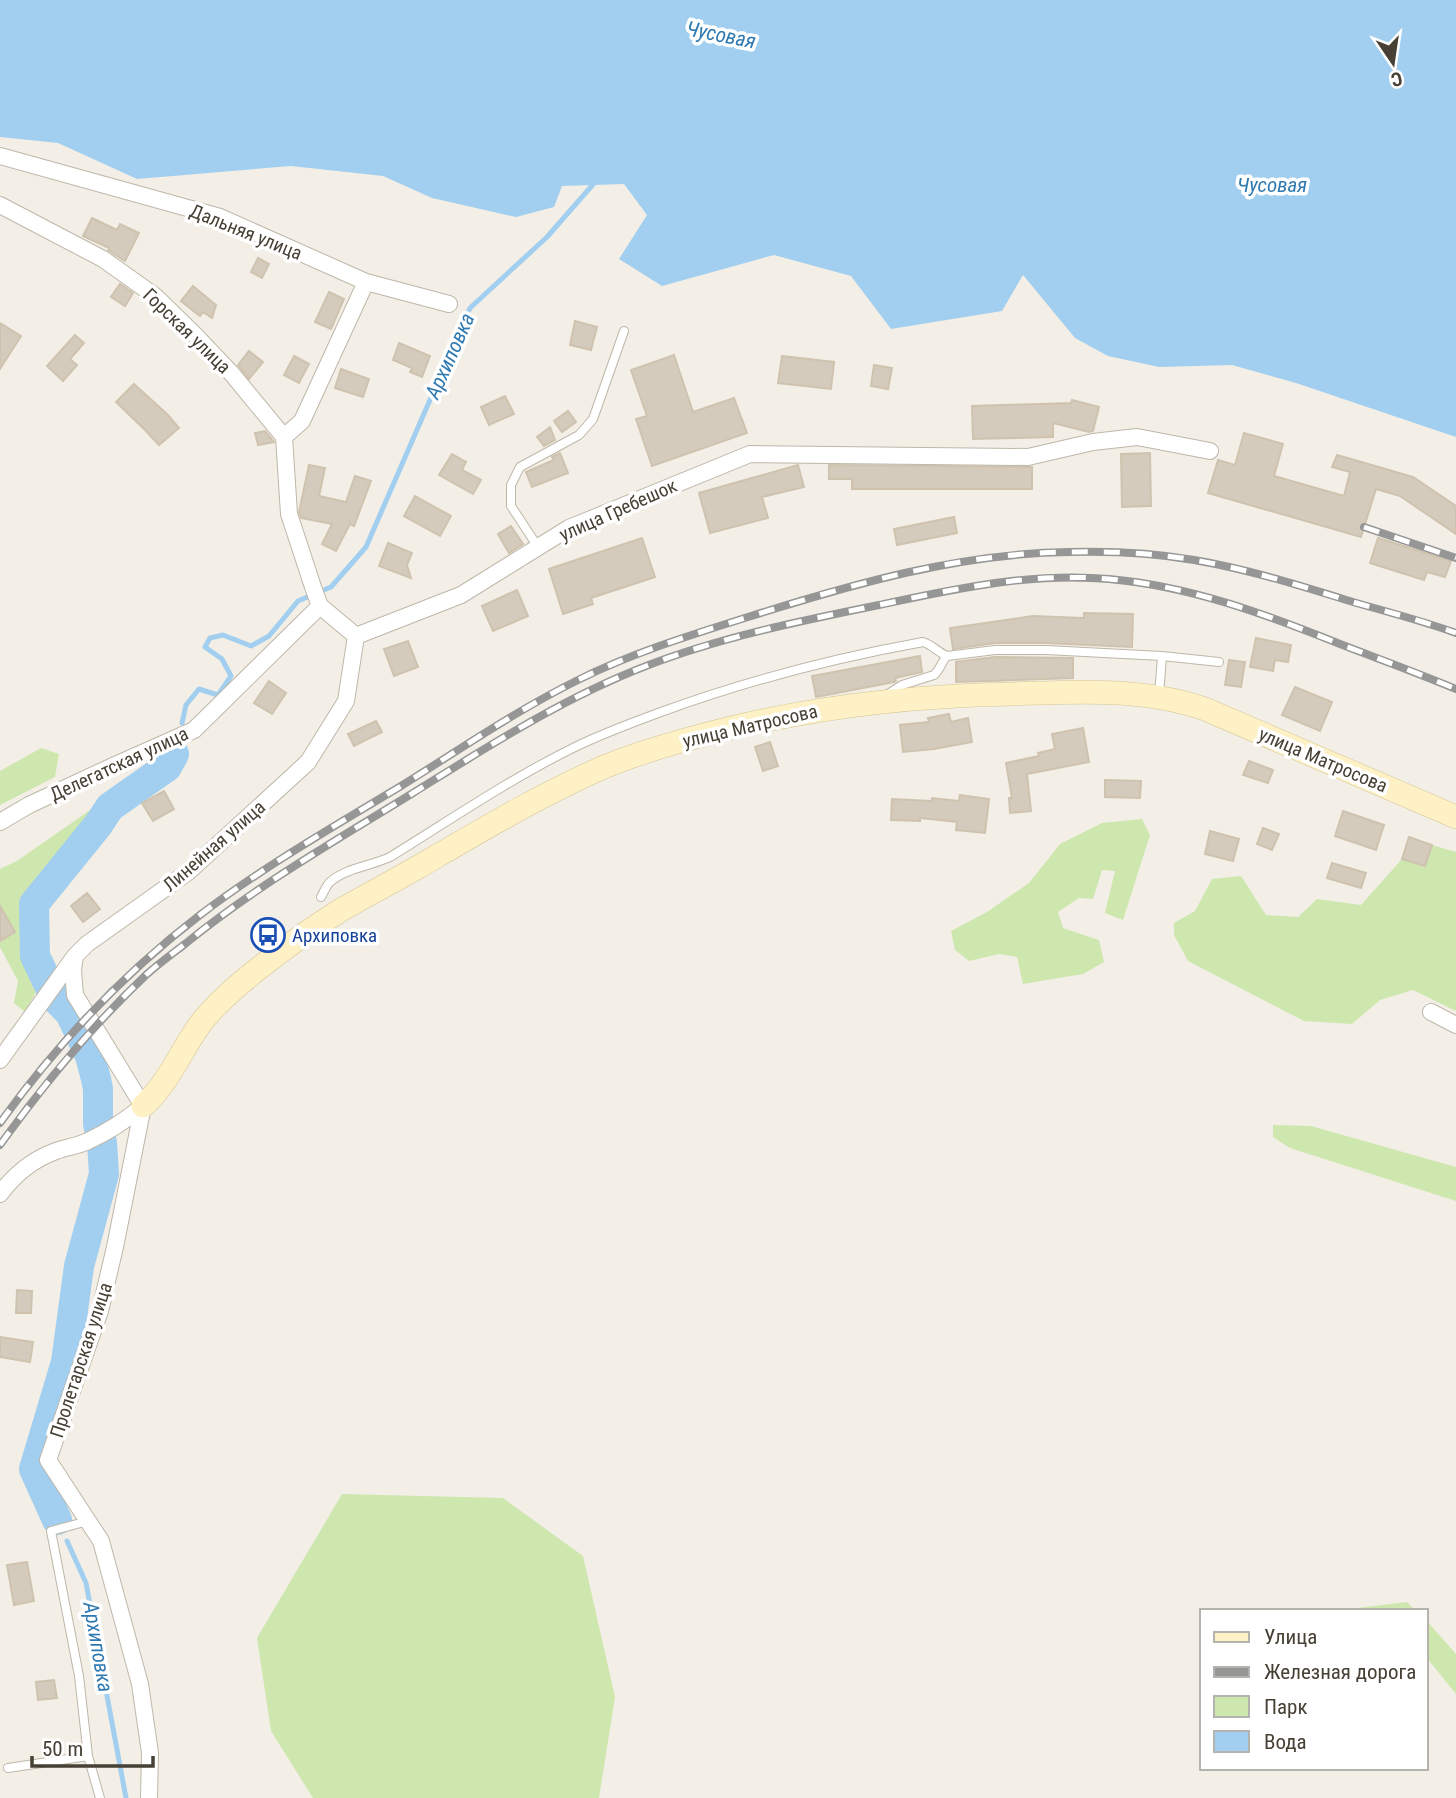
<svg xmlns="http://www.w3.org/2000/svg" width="1456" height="1798" font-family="'Roboto Condensed',sans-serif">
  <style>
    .green { fill: #cde7af }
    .water { fill: #a2cff0 }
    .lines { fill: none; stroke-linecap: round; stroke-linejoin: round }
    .stream { stroke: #a2cff0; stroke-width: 5 }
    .river { stroke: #a2cff0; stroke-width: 30 }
    .building { fill: #d5cbbc; stroke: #cfc3af; stroke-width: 2 }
    .lane-casing { stroke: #beb7a9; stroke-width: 10 }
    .street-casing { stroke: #beb7a9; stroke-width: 18 }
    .secondary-casing { stroke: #d3c496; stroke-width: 24 }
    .lane { stroke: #fff; stroke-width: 8 }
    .street { stroke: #fff; stroke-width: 16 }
    .secondary { stroke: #fef1c5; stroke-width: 23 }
    .rail-casing { stroke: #969696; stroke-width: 8 }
    .rail { stroke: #fff; stroke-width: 5; stroke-dasharray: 16; stroke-linecap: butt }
    .labels { text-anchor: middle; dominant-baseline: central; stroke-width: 7; stroke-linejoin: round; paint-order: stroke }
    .street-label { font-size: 19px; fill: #464035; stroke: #fff }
    .transit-label { font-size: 19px; fill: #164399; stroke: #fff; text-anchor: start }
    .water-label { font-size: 21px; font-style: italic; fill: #2f79b1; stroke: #fff }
  </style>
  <rect width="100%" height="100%" fill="#f3efe6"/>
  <path class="green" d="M41 748 59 754 55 777 0 805V771Z
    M150 764 159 780 106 827 54 889 39 911 40 957 30 981 36 992 25 1012 14 1003 18 981 0 947V869L17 861 103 801Z
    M1142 819 1150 835 1123 920 1105 913 1115 871 1102 870 1093 899 1079 898 1058 912 1063 928 1099 940 1104 962 1083 974 1023 984 1017 957 999 954 969 961 955 950 951 931 987 912 1029 883 1060 844 1102 823Z
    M1432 845 1456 852V1011L1413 990 1380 1000 1352 1024 1304 1021 1188 961 1174 935V923L1195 911 1212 879 1241 876 1266 915 1298 917 1317 899 1361 905 1402 859 1425 866Z
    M1273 1125 1311 1126 1456 1167V1201L1290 1148 1273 1137Z
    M342 1494 503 1498 583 1556 615 1697 599 1798H313L271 1731 257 1638Z
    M1407 1602 1416 1611H1356L1357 1608Z
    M1426 1620 1456 1654V1694L1426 1657Z"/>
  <path class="water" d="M0 0H1456V437L1296 383 1232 365 1159 367 1108 356 1075 338 1023 275 1002 311 891 329 851 276 774 255 662 286 619 259 647 215 624 184 562 186 554 207 516 217 432 198 383 176 291 166 137 179 58 143 0 137Z"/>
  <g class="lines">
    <path class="stream" d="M182 723 186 705 199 689 218 695 231 676 222 659 205 647 210 638 223 635 251 646 269 636 298 601 331 587 366 547 470 308 547 237 596 181
      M67 1541 86 1583 126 1798"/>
    <path class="river" d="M57 1520 34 1469 66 1362 79 1266 104 1174 102 1143 98 1124V1089L96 1079 90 1056 70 1013 55 998 35 956 34 904 98 825 110 807 167 767 174 754"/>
  </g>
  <path class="building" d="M92 218 117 230 120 224 139 233 125 261 108 250 109 248 83 236Z
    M258 258 269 264 262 278 251 272Z
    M120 284 133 293 125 306 111 297Z
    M193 286 216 305 212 318 203 312 200 316 181 301Z
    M329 292 344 299 331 329 315 322Z
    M575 321 597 327 591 350 570 345Z
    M0 323 21 336 0 369Z
    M75 335 84 343 70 359 77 365 63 381 47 366Z
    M399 343 430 356 422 377 410 372 412 368 393 360Z
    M249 351 263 362 249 379 238 365Z
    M674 355 693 412 734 398 747 433 652 466 636 419 647 416 631 370Z
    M294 356 309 364 299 383 284 375Z
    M782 356 834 362 831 389 778 383Z
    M874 365 892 368 888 389 871 386Z
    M341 369 369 379 363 397 335 388Z
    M134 384 168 415 179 428 159 445 147 432 116 402Z
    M505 396 514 414 489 425 481 407Z
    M1072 400 1099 407 1093 431 1089 432 1053 423V437L973 439 972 406 1071 403Z
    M568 411 576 422 562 432 554 421Z
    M550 427 555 440 544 446 537 437Z
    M265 431 274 442 258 445 255 433Z
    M1244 433 1283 444 1274 476 1344 496 1350 472 1332 467 1337 455 1413 477 1456 506V534L1400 496 1376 489 1361 537 1208 493 1218 460 1235 465Z
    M560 453 568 473 532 487 526 472 554 460 552 457Z
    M1150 453 1151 506 1122 507 1121 454Z
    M452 454 466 462 462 470 481 480 473 494 439 475Z
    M309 465 325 468 319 496 346 502 355 476 371 481 354 526 350 524 336 551 322 544 332 524 301 518 299 512Z
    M798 465 804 487 762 497 768 518 710 533 699 493Z
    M829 465 1032 467V489H852V479H829Z
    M415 496 451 516 440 536 404 516Z
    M954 517 957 533 897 545 894 529Z
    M511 526 523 544 509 553 498 534Z
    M642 538 655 577 591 598 593 604 563 614 549 569Z
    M1378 538 1451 561 1445 577 1427 572 1424 580 1370 563Z
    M388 543 412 553 407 565 411 578 379 566Z
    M517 590 528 616 493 631 482 606Z
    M1084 613 1133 614 1132 647 1046 643H995L953 649 950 628 1033 616 1084 618Z
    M1256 638 1291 645 1288 662 1275 660 1273 671 1250 667Z
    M408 641 418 667 394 676 384 649Z
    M920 656 922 672 895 678 896 681 894 682 816 697 812 676Z
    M995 657 1073 658V678L956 682V662Z
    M1229 660 1245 662 1241 687 1225 685Z
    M269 681 286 693 272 714 254 703Z
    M1295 687 1332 702 1320 731 1282 715Z
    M949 714 951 722 968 718 972 742 934 749 903 752 900 725 929 722 928 718Z
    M376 721 382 732 354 746 348 734Z
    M1083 728 1089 762 1027 774 1031 811 1010 813 1009 798H1012L1006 763 1039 756 1038 753 1055 749 1052 734Z
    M770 742 778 766 763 771 755 747Z
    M1249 761 1273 770 1268 783 1243 775Z
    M1105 780 1141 781 1140 798 1105 797Z
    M164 791 174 809 153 821 142 803Z
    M960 795 989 799 985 833 956 830 957 822 920 818V821L891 820 892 799 932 801V798L959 801Z
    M1343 811 1384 825 1376 850 1335 836Z
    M1263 828 1279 834 1272 850 1257 844Z
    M1210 831 1239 839 1233 861 1205 854Z
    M1409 837 1432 845 1425 866 1402 859Z
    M1332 863 1366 873 1361 888 1327 878Z
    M87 893 100 909 83 922 71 906Z
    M0 906 15 932 0 941Z
    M17 1290 32 1291 31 1313H16Z
    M0 1337 33 1342 30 1362 0 1357Z
    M27 1562 34 1601 14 1605 7 1565Z
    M54 1680 57 1698 38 1700 36 1682Z"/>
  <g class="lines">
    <g class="lane-casing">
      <path id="lane" d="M538 547 511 506V485L520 467 579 435 593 419 624 331
        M1162 656 1219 662
        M885 696 902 685 934 675C941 669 941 662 947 656
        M321 897C324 892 326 886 330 882 346 868 371 866 390 857 450 820 510 779 573 748 601 734 631 723 661 712 746 681 834 658 923 642 933 645 937 652 947 656L995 650H1046L1162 656 1159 696
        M88 1521 51 1531 79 1676 88 1756 100 1798
        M8 1768 88 1756"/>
    </g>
    <g class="street-casing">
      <path id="street" d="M0 156 220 217 366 282 449 304
        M0 205 103 259 155 296 195 335 232 374 284 437
        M284 437 289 514 313 587 320 606 356 636
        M284 437 302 421 366 282
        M356 636 461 595 569 528 750 454 1028 457 1093 442 1137 437 1210 451
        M0 822 29 805 113 766 194 730 320 606
        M75 956 73 970 75 995 143 1106
        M1431 1012 1456 1025
        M0 1060 75 956 87 944 188 872 308 762 346 701 356 636
        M143 1106 115 1247 100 1311 48 1460 101 1541 140 1684 150 1753 149 1798
        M0 1194C14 1175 34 1159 56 1151 67 1147 78 1146 88 1141 110 1131 125 1121 143 1106"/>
    </g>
    <g class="secondary-casing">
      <path id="secondary" d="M143 1106C169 1083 181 1050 201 1023 218 1001 241 982 263 965 287 946 314 927 341 910 367 895 394 881 420 866 480 831 540 795 604 767 637 753 673 743 707 734 806 708 907 696 1009 694 1075 692 1142 687 1205 709L1456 817"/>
    </g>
    <use href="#lane" class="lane"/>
    <use href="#street" class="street"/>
    <use href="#secondary" class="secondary"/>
    <g class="rail-casing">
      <path id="rail" d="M1364 527 1456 558
        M0 1123C56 1045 123 974 200 915 263 867 333 827 401 786 459 750 517 710 578 680 632 653 691 635 748 617 853 584 960 553 1070 552 1111 551 1154 553 1194 560 1248 569 1301 586 1353 602 1388 612 1423 621 1456 633
        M0 1145C44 1084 92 1026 146 975 158 964 172 954 185 944 256 886 335 841 413 793 489 746 563 698 646 666 721 637 800 621 879 605 954 589 1031 572 1109 579 1190 586 1265 614 1340 644 1379 659 1418 673 1456 689"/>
    </g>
    <use href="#rail" class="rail"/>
  </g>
  <defs>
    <g id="bus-ring" transform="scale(1.75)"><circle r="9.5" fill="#fff" stroke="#1a4fb4" stroke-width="1.5"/><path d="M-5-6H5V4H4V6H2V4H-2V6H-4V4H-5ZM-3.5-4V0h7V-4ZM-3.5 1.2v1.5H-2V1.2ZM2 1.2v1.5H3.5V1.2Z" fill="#1a4fb4"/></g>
  </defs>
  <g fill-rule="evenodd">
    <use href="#bus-ring" x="268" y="935"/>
  </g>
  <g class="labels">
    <g class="street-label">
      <text transform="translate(246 232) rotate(22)">Дальняя улица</text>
      <text transform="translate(187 331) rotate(44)">Горская улица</text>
      <text transform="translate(618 510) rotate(-24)">улица Гребешок</text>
      <text transform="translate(750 726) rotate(-13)">улица Матросова</text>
      <text transform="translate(1323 760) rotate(23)">улица Матросова</text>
      <text transform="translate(119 764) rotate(-25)">Делегатская улица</text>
      <text transform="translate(214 846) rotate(-41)">Линейная улица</text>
      <text transform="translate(81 1360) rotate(-72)">Пролетарская улица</text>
    </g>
    <g class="transit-label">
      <text x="292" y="935">Архиповка</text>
    </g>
    <g class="water-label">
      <text transform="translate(721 35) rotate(11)">Чусовая</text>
      <text x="1272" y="185">Чусовая</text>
      <text transform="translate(450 356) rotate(-66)">Архиповка</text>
      <text transform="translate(98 1647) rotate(80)">Архиповка</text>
    </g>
  </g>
  <rect x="1200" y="1609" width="228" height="161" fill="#ffffff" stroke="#b5b3ae" stroke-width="2"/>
  <rect x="1214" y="1632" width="35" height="10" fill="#fef1c5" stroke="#b5b3ae" stroke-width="2"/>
  <text x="1264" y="1644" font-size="21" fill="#464035">Улица</text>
  <rect x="1214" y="1667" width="35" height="10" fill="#969696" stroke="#b5b3ae" stroke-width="2"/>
  <text x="1264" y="1679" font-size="21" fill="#464035">Железная дорога</text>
  <rect x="1214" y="1696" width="35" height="21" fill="#cde7af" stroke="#b5b3ae" stroke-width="2"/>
  <text x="1264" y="1714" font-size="21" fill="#464035">Парк</text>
  <rect x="1214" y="1731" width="35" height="21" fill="#a2cff0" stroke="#b5b3ae" stroke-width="2"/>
  <text x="1264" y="1749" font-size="21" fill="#464035">Вода</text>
  <g transform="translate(1393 63) rotate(167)" stroke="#ffffff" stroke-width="5" paint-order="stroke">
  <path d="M0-5L12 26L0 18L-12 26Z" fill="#464035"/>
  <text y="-10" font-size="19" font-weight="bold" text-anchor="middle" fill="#464035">С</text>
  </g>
  <path d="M32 1756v10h121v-10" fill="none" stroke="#464035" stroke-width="3.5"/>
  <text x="42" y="1756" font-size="21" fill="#464035" stroke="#ffffff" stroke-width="5" paint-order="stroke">50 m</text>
</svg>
